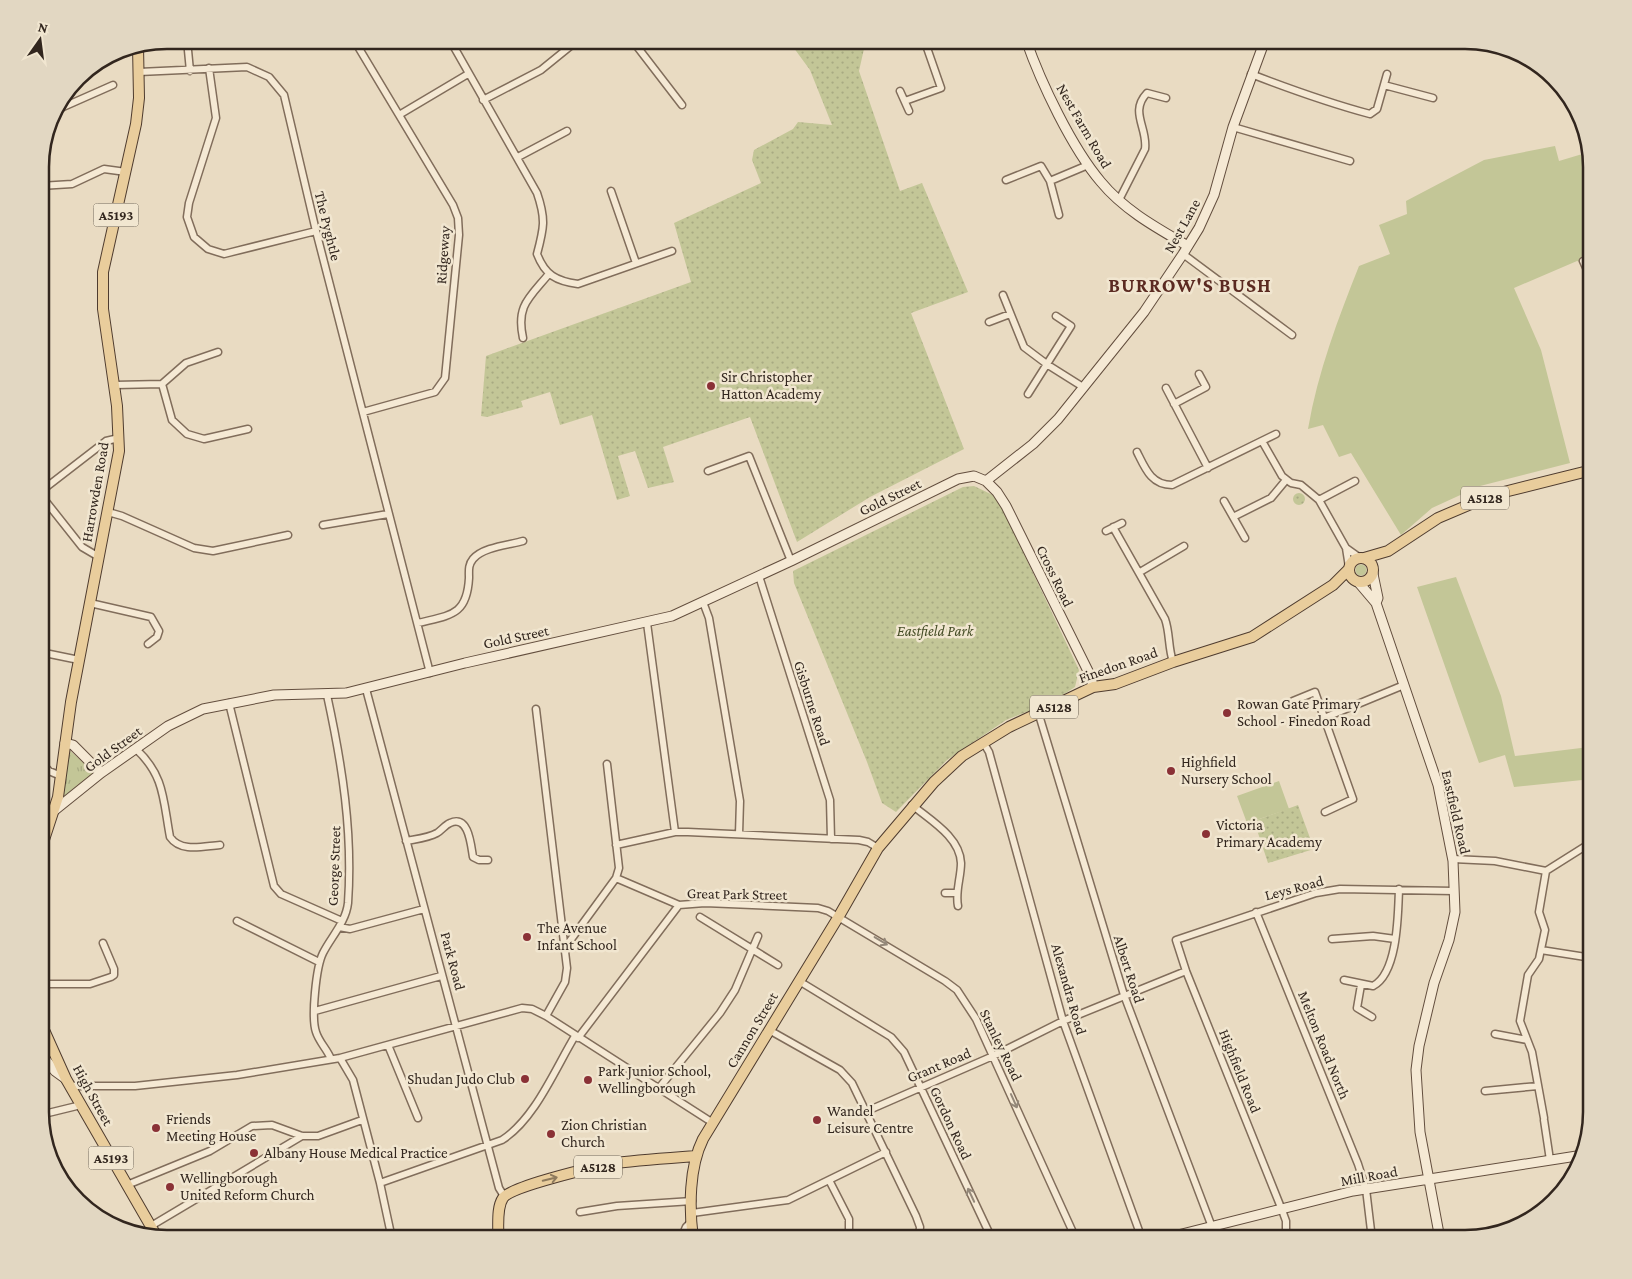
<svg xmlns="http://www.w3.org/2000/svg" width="1632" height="1279" font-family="'Crimson Pro',serif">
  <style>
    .grass { fill: url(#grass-tufts) }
    .park { fill: url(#park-dots) }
    .garden { fill: #c3c697 }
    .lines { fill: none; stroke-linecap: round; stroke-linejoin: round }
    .street-casing { stroke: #816d5b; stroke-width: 9 }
    .secondary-casing { stroke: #634e3e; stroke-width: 11 }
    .primary-casing { stroke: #4f3c2f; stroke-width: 12 }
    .street { stroke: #f5e9d4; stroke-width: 6 }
    .secondary { stroke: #f5e9d4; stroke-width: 9 }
    .primary { stroke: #e9cd9c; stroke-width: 10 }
    .oneway { stroke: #948879 }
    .oneway2 { stroke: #8e7a5d }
    .poi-dot { fill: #8a3136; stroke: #f1e6d0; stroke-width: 2 }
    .labels { text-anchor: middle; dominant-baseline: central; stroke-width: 5; stroke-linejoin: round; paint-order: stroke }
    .shield { fill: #f1e6d0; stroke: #6b6053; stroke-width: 1 }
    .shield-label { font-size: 14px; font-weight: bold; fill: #32261e }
    .street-label { font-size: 15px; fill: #32261e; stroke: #f1e6d0 }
    .poi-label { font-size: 15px; fill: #32261e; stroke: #f1e6d0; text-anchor: start }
    .park-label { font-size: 15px; font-style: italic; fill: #454d26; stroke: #f1e6d0 }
    .district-label { font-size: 20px; font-weight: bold; letter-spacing: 1px; fill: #5b2a21; stroke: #f1e6d0 }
    .rim { fill: none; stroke: #32261e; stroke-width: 2.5 }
  </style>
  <defs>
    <pattern id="grass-tufts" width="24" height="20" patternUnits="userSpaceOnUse" patternTransform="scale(1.25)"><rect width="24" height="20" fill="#c3c697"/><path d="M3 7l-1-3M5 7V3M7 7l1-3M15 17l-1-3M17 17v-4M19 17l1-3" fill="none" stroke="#a8aa82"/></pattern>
    <pattern id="park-dots" width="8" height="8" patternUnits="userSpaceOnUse" patternTransform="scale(1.25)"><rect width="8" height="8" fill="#c3c697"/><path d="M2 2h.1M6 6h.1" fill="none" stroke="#a8aa82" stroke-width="1.8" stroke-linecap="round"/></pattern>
  </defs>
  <rect width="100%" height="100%" fill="#e9dbc2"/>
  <path class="grass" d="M1355.5 570a5.5 5.5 0 1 1 11 0a5.5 5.5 0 1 1-11 0Z
    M68 749 96 774 60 802Z"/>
  <path class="park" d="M788 40H866L859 71 900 191 922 183 968 292 911 313 964 449 870 497 797 542 750 417 663 447 674 482 648 488 635 451 618 456 630 496 617 500 592 415 560 425 550 392 521 401 523 407 487 417 481 416 486 356 691 282 674 223 761 183 752 160 754 150 793 129 798 122 832 125 810 70Z
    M974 486 997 497 1079 670 1075 687 1052 702 1006 720 947 760 896 812 882 803 867 762 794 583 793 571 963 487Z
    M1293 499a6 6 0 1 1 12 0a6 6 0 1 1-12 0Z
    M1298 805 1314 849 1268 863 1254 821Z"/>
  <path class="garden" d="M1555 146 1559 161 1589 152 1592 167V265L1577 261 1514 288 1541 350 1570 463 1480 486 1432 508 1401 535 1351 453 1339 457 1323 425 1308 429C1318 371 1338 319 1359 266L1390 254 1379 225 1407 214 1406 201 1484 160Z
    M1456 577 1501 696 1515 756 1589 747 1592 779 1514 787 1505 755 1479 763 1417 587Z
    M1279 781 1289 809 1247 823 1237 796Z"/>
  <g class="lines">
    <g class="street-casing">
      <path id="street" d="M187 40 190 71
        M354 40 453 205 458 218 459 235 445 378 435 392 363 412
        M450 40 537 193C546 219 544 228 537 254 545 275 556 281 578 284L672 251
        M632 40 682 105
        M209 68 216 118 189 203 187 217 194 237 208 249 224 254 316 231
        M139 72 247 67 269 77 284 95 316 231 430 673
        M1251 74C1290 89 1329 103 1370 114L1377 109 1387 74
        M1384 85 1433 98
        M900 91 909 111
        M483 100 541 70 578 40
        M905 101 941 88 926 45 941 40
        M56 107 61 108 113 85
        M399 115 468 74
        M1233 127 1350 161
        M518 157 567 131
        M1006 180 1041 166 1050 181 1059 215
        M1050 181 1088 165
        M40 186 72 184 104 169 126 172
        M611 191 636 263
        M1119 200 1145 149C1148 128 1129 112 1147 93L1166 98
        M1183 254 1292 335
        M1583 261 1592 281
        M1003 295 1024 347 1048 365 1083 387
        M989 322 1010 314
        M523 338C516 306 529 298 548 275
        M218 352 186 363 162 384 172 420 187 434 204 439 248 429
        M115 385 162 384
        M1166 388 1208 468
        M1028 394 1071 326 1056 316
        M1174 404 1206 387 1199 374
        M1262 441 1282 476 1291 483 1301 485 1319 500 1346 548 1349 567
        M1137 452C1145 468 1151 485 1172 485L1276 434
        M708 471 749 456 791 561
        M40 492 106 441 119 438
        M40 494 82 547 99 557
        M1319 500 1355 481
        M1224 501 1245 538
        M108 512 122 516 194 548 213 551 288 535
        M1233 517 1271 498 1286 480
        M323 525 388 514
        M1113 527 1165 619C1170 633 1168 647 1173 662
        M1106 531 1122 523
        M1346 548 1360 558
        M1140 572 1184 546
        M759 576 830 800 831 839
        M703 602 709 618 740 801 739 834
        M90 603 151 617 159 631 157 637 148 644
        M418 623C450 615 467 616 469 578 469 571 468 565 473 559 483 547 509 545 523 541
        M647 623 675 832
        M40 652 79 660
        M366 689 499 1188 504 1196
        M327 695C342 764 353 832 348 903 346 922 331 937 323 953 316 967 311 1018 316 1032 319 1042 327 1049 331 1059
        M1293 701 1315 692 1353 799 1325 812
        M229 703 274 886 281 894 342 921
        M536 709 567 968 565 982 546 1016
        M1039 715 1124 995 1212 1227
        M1324 718 1404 685
        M983 742 989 752 1063 1021 1142 1239
        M136 749C165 776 163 800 170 837 181 853 204 846 220 845
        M40 761 49 771 61 776
        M912 805C930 820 960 837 961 863 961 878 955 891 958 906
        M406 841C416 839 428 838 437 833 442 830 445 825 450 823 469 814 471 846 473 857L479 860H488
        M616 845 675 832H688L859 840 868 842 878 848
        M1453 859 1495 861 1546 871 1592 842
        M616 878 679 905
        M945 893H956
        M1256 912 1358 1164 1366 1189 1372 1239
        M700 917 778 965
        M237 921 319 962
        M339 927 350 929 424 909
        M1332 939 1373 936 1395 939
        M564 949 616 878 619 868 607 764
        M1541 950 1592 958
        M1344 980 1373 986C1398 973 1398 914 1399 889
        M799 981 891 1037 904 1052 992 1239
        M40 984H90L111 977 114 975V969L103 943
        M1361 985 1357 1008 1372 1017
        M315 1011 441 976
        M769 1030 840 1070 852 1083 916 1216 920 1227 919 1239
        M1495 1034 1527 1040
        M578 1038 679 905 705 903 818 908 828 911 945 981 957 990 976 1019 1076 1239
        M388 1045 418 1118
        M340 1058 353 1080 380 1183 392 1239
        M70 1086H135L237 1075 340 1058 522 1008 532 1009 546 1016 713 1123
        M659 1088 720 1013 735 990 758 936
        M1485 1091 1538 1086
        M867 1111 993 1056 1063 1021 1186 971
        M40 1115 81 1105
        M1544 1118 1532 1052 1520 1021 1528 975 1539 959 1545 930 1539 912 1546 871
        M1544 1120 1550 1160
        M829 1180 849 1219V1239
        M380 1183 502 1140C535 1119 555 1069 575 1036
        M127 1185 210 1151 252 1126 272 1125 302 1136H318L362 1120
        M580 1212 617 1206 692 1201
        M692 1213 788 1200 886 1152
        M151 1226 302 1136
        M681 1239 686 1227 692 1221
        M1286 1239V1221L1282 1210 1186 971 1176 940 1316 893 1340 889 1454 891"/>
    </g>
    <g class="secondary-casing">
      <path id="secondary" d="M1026 40C1041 83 1072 148 1101 182 1124 210 1157 228 1188 246
        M986 481 1033 444 1058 419 1144 312 1183 254 1199 228 1214 195 1233 127 1265 40
        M1373 574 1378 598 1376 603
        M1359 583 1376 603 1438 785 1453 861 1455 912 1449 940 1434 983 1419 1046 1416 1070 1420 1132 1440 1239
        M65 743 73 745 101 773
        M55 810 101 773 168 726 203 709 274 695 346 693 465 663 672 616 791 561 958 479 974 476 986 481 997 492 1006 506 1091 677 1093 687
        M40 1053 55 1071 66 1079
        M1162 1239 1353 1191 1583 1155"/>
    </g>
    <g class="primary-casing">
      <path id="primary" d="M1349 570a12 12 0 1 1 24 0a12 12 0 1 1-24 0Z
        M1364 558 1388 551 1438 518 1492 495 1592 470
        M40 852 58 797 71 702 119 451 117 406 103 309V272L136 124 139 98 138 46
        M40 1015 44 1030 66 1079 157 1237
        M498 1239C499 1227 496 1208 503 1198 511 1186 598 1166 615 1163 642 1160 669 1158 696 1156
        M693 1239C689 1208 689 1167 703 1139L839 916 878 848 934 782 962 756 1009 727 1093 687 1115 684 1173 662 1252 637 1333 585 1349 569"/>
    </g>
    <use href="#street" class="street"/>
    <use href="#secondary" class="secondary"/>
    <use href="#primary" class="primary"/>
  </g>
  <defs><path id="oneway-shaft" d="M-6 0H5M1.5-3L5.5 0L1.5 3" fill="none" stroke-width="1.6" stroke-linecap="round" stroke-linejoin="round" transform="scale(1.25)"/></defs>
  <g class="oneway">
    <use href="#oneway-shaft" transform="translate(881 941) rotate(31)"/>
    <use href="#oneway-shaft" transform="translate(1014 1101) rotate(66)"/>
    <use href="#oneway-shaft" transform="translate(971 1195) rotate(-115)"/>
  </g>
  <use class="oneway2" href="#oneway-shaft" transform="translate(550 1179) rotate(-14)"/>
  <g class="poi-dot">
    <circle cx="711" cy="386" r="5"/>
    <circle cx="1227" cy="713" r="5"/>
    <circle cx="1171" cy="771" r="5"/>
    <circle cx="1206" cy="834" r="5"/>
    <circle cx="527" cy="937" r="5"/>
    <circle cx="525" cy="1079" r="5"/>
    <circle cx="588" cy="1080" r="5"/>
    <circle cx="817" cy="1120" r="5"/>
    <circle cx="156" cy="1128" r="5"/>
    <circle cx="551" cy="1134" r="5"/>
    <circle cx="254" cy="1153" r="5"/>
    <circle cx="170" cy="1187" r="5"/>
  </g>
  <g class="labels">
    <g class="shield">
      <rect x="93.5" y="203.5" width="45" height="23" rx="4"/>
      <rect x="1461" y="486.5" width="48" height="23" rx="4"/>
      <rect x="1030" y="695.5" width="48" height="23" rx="4"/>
      <rect x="88.5" y="1146.5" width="45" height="23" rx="4"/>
      <rect x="574" y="1155.5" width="48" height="23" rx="4"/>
    </g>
    <g class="shield-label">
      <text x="116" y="215">A5193</text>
      <text x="1485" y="498">A5128</text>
      <text x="1054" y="707">A5128</text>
      <text x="111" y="1158">A5193</text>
      <text x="598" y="1167">A5128</text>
    </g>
    <g class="street-label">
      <text transform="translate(1084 126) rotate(60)">Nest Farm Road</text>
      <text transform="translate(328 226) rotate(76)">The Pyghtle</text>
      <text transform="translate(1182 226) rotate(-61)">Nest Lane</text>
      <text transform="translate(443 255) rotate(-86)">Ridgeway</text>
      <text transform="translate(95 492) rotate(-80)">Harrowden Road</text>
      <text transform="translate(890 497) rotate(-26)">Gold Street</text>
      <text transform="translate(1055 576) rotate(64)">Cross Road</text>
      <text transform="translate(516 637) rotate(-12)">Gold Street</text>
      <text transform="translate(1118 665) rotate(-19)">Finedon Road</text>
      <text transform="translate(812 703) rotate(72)">Gisburne Road</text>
      <text transform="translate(113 749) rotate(-36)">Gold Street</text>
      <text transform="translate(1456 812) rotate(77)">Eastfield Road</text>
      <text transform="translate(334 866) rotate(-88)">George Street</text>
      <text transform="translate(1294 888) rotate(-15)">Leys Road</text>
      <text transform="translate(737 894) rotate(1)">Great Park Street</text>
      <text transform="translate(453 961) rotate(75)">Park Road</text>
      <text transform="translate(1129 969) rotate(72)">Albert Road</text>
      <text transform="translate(1069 989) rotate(74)">Alexandra Road</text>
      <text transform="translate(752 1030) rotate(-59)">Cannon Street</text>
      <text transform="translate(1001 1045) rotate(64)">Stanley Road</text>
      <text transform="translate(1324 1045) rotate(68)">Melton Road North</text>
      <text transform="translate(939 1065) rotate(-23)">Grant Road</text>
      <text transform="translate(1240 1071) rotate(68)">Highfield Road</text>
      <text transform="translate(93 1095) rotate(61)">High Street</text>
      <text transform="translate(951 1123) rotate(65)">Gordon Road</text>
      <text transform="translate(1369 1176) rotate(-10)">Mill Road</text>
    </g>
    <g class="poi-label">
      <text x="721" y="377">Sir Christopher<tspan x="721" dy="17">Hatton Academy</tspan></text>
      <text x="1237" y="704">Rowan Gate Primary<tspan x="1237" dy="17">School - Finedon Road</tspan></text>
      <text x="1181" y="762">Highfield<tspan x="1181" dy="17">Nursery School</tspan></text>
      <text x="1216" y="825">Victoria<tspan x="1216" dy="17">Primary Academy</tspan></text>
      <text x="537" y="928">The Avenue<tspan x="537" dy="17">Infant School</tspan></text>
      <text x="598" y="1071">Park Junior School,<tspan x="598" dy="17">Wellingborough</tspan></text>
      <text x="515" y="1079" text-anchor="end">Shudan Judo Club</text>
      <text x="827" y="1111">Wandel<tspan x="827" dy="17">Leisure Centre</tspan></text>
      <text x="166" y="1119">Friends<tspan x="166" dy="17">Meeting House</tspan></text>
      <text x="561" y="1125">Zion Christian<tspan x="561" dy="17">Church</tspan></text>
      <text x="264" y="1153">Albany House Medical Practice</text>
      <text x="180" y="1178">Wellingborough<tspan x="180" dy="17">United Reform Church</tspan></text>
    </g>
    <g class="park-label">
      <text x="935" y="631">Eastfield Park</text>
    </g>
    <g class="district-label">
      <text x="1190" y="285">BURROW'S BUSH</text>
    </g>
  </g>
  <path d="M0 0H1632V1279H0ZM167 49H1465A118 118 0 0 1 1583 167V1112A118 118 0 0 1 1465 1230H167A118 118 0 0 1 49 1112V167A118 118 0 0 1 167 49Z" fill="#e2d7c2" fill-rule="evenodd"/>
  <path class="rim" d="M167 49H1465A118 118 0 0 1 1583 167V1112A118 118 0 0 1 1465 1230H167A118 118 0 0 1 49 1112V167A118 118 0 0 1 167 49Z"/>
  <g transform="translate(40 40) rotate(14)" stroke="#f1e6d0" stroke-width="4" paint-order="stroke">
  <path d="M0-4L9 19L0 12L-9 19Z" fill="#32261e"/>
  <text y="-8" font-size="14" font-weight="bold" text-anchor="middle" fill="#32261e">N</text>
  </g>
</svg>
